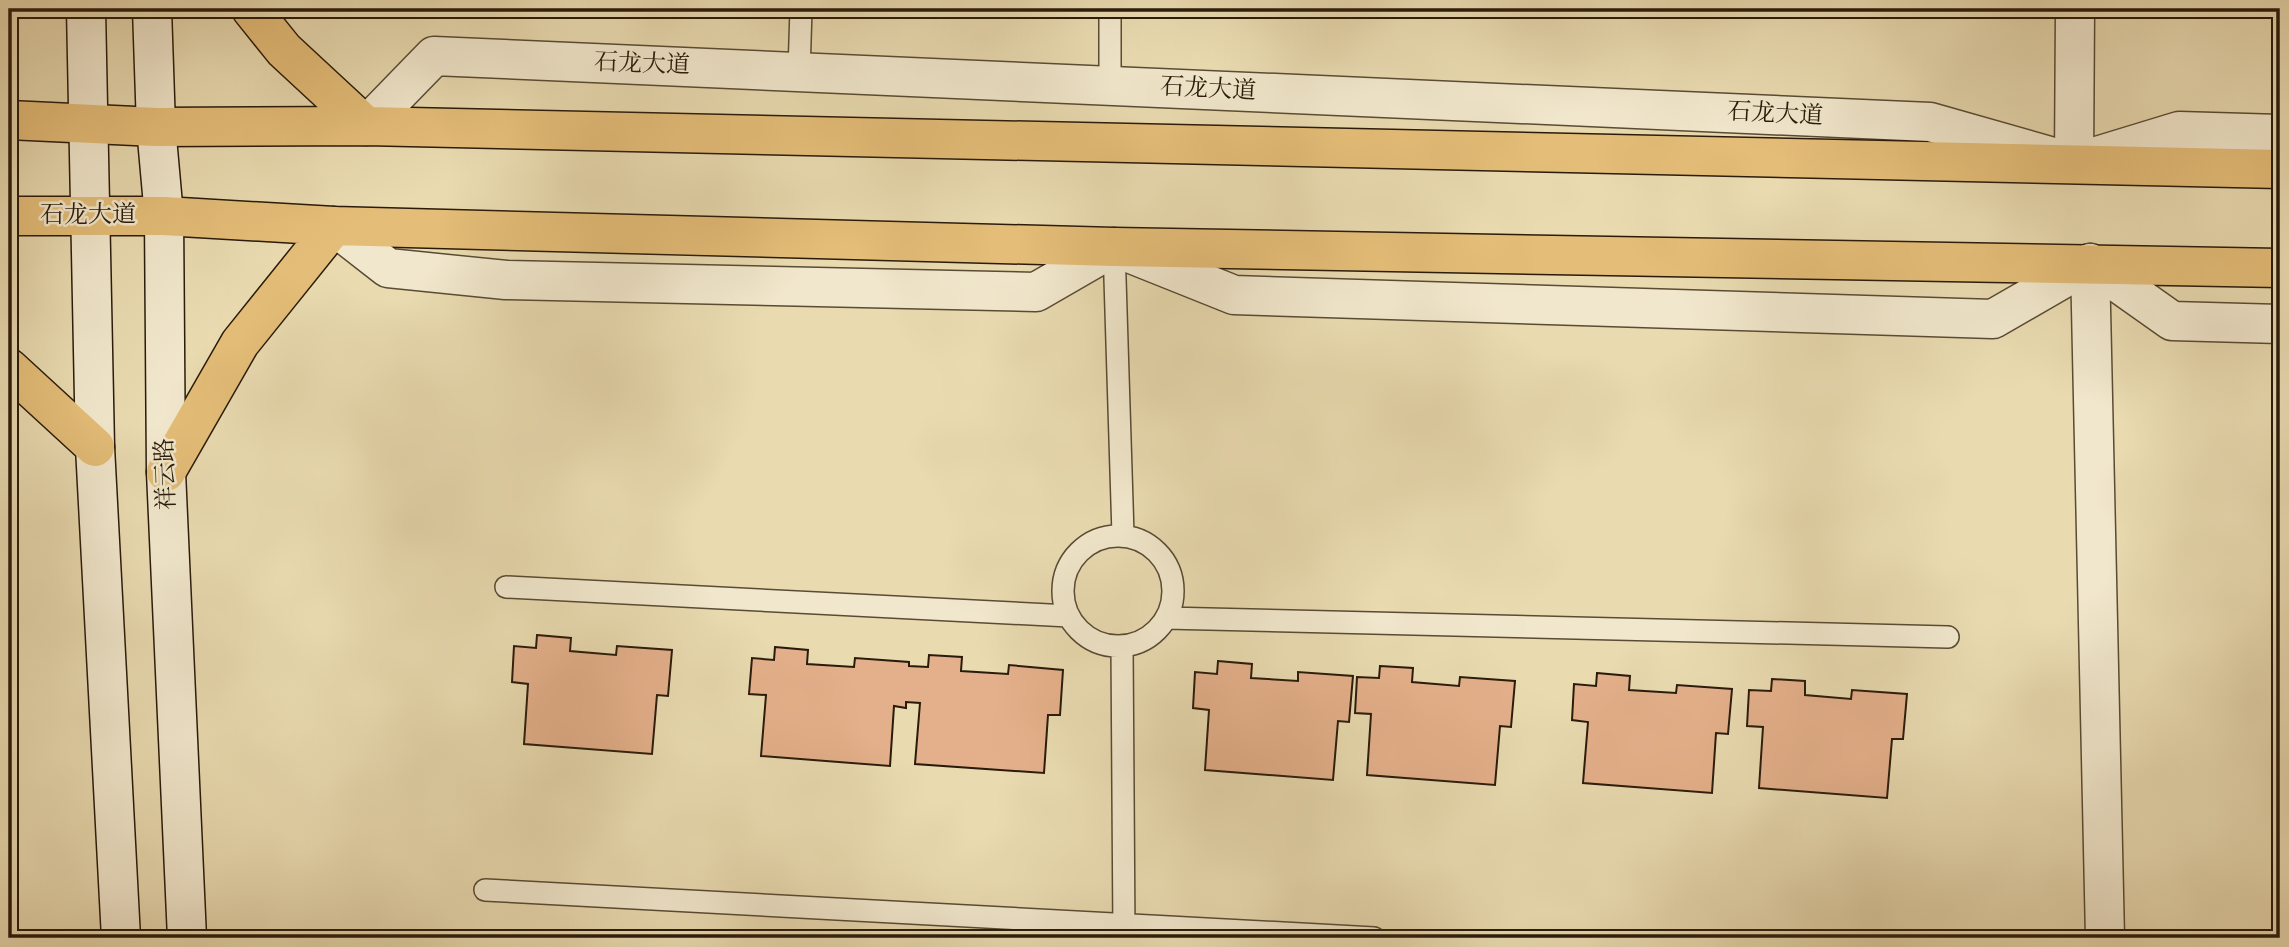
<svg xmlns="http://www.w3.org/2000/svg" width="2289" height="947" font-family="Vollkorn,'Noto Serif SC',serif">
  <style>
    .building { fill: #e4b08b; stroke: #291b0b; stroke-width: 2 }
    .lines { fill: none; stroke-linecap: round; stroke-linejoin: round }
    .service-casing { stroke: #594b34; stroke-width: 24 }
    .minor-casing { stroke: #594b34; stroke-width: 41 }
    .tertiary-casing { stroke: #594b34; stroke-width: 41 }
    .secondary-casing { stroke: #291b0b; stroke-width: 41 }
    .primary-casing { stroke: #291b0b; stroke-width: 41 }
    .service { stroke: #f1e7cc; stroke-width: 21 }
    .minor { stroke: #f1e7cc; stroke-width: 38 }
    .tertiary { stroke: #f1e7cc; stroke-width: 38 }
    .secondary { stroke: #f1e7cc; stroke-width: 38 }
    .primary { stroke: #e4bd78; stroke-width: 38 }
    .labels { text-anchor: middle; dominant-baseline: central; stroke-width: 5; stroke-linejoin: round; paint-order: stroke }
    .street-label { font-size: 24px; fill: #291b0b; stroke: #f1e7cc }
  </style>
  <rect width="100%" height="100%" fill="#e9dab0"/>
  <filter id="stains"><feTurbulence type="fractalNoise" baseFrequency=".00286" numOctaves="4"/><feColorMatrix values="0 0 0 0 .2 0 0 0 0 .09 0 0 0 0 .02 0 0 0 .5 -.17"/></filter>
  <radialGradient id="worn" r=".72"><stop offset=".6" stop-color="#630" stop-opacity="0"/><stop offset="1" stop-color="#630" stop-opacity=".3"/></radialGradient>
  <path class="building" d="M537 635 571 638 570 651 616 655 617 646 672 650 668 696 657 695 652 754 524 744 528 684 512 682 514 646 536 648Z
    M775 647 808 650 807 664 854 667 855 658 909 662V666L928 667 929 655 962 657 961 671 1008 674 1009 665 1063 670 1060 715H1048L1044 773 915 764 920 703 906 702V708L894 706 890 766 761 756 766 695 749 694 752 658 774 660Z
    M1218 661 1252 664 1251 678 1298 681V672L1353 676 1349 722 1338 721 1333 780 1205 770 1209 710 1193 708 1195 672 1217 674Z
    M1380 666 1413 668 1412 682 1459 686 1460 677 1515 681 1511 727 1500 726 1495 785 1367 775 1371 714 1355 713 1357 677 1379 678Z
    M1597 673 1630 676 1629 690 1676 693 1677 685 1732 689 1728 734 1716 733 1712 793 1583 783 1588 722 1572 720 1574 684 1596 686Z
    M1772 679 1805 681V695L1851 699 1852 690 1907 694 1903 739H1892L1887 798 1759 788 1763 727 1747 726 1749 690 1771 691Z"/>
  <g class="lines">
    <g class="service-casing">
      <path id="service" d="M799 72 801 9
        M1110 86V9
        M1114 247 1123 535
        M1063 591a55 55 0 1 1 110 0a55 55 0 1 1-110 0Z
        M506 587 1069 616
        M1166 618 1948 637
        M1122 646 1124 936
        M485 890 1374 938"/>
    </g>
    <g class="minor-casing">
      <path id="minor" d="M2074 163 2075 9
        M2090 263 2105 938"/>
    </g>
    <g class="tertiary-casing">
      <path id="tertiary" d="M366 126 434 56 1930 122 2074 163 2179 131 2280 134
        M334 226 388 268 506 280 1036 292 1114 247 1234 295 1993 319 2090 263 2172 321 2280 324"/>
    </g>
    <g class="secondary-casing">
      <path id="secondary" d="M86 9 95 447 121 938
        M152 9 156 127 164 216 166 472 187 938"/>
    </g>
    <g class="primary-casing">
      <path id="primary" d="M251 9 284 50 366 126
        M9 120 156 127 366 126 2280 169
        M9 216H164L334 226 1114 247 2280 268
        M9 368 95 447
        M166 472 240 343 334 226"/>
    </g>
    <use href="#service" class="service"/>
    <use href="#minor" class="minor"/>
    <use href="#tertiary" class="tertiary"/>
    <use href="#secondary" class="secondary"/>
    <use href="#primary" class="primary"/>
  </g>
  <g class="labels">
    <g class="street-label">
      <text transform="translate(642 65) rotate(2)">石龙大道</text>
      <text transform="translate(1208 90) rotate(3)">石龙大道</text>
      <text transform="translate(1775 115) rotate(3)">石龙大道</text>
      <text x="88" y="216">石龙大道</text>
      <text transform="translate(167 474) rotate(-92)">祥云路</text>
    </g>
  </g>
  <rect width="2289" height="947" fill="none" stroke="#e9dab0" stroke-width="35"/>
  <rect x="10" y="10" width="2268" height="926" fill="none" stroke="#291b0b" stroke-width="3.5"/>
  <rect x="18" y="18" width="2254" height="912" fill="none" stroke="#291b0b" stroke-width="2"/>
  <rect width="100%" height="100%" filter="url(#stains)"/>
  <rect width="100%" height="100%" fill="url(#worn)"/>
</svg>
